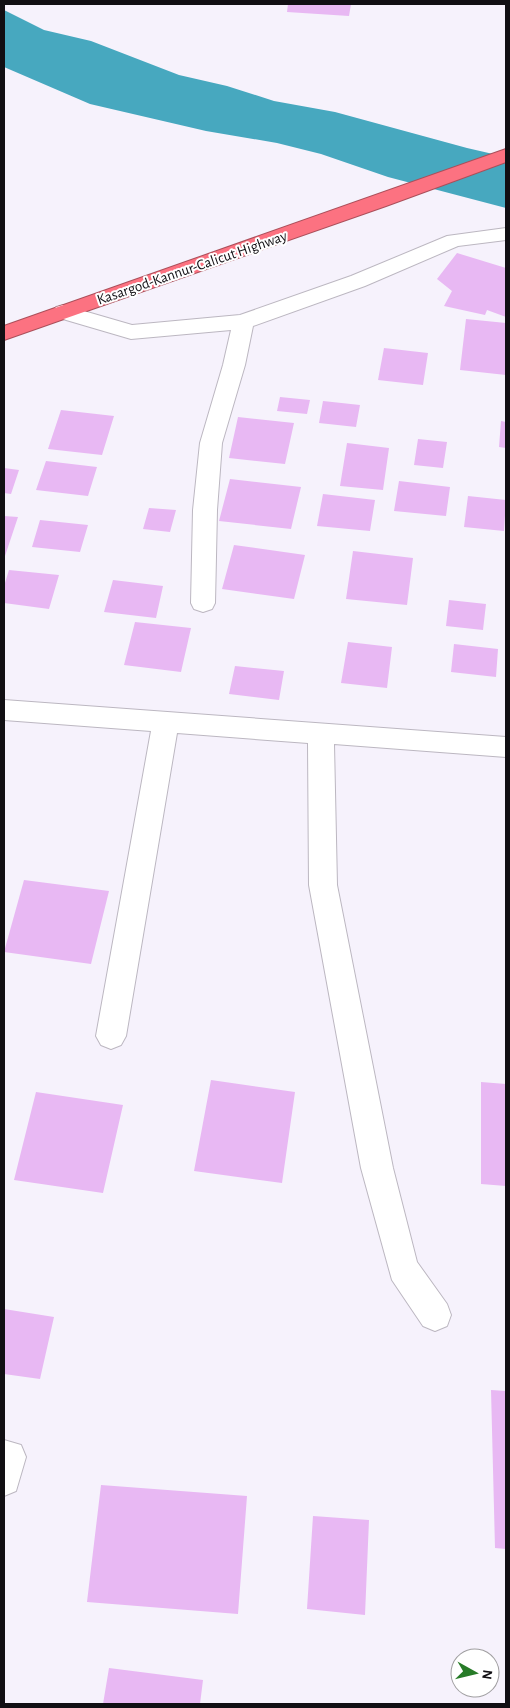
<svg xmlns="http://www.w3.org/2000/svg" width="510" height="1708" font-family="'Alegreya Sans',sans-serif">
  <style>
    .water { fill: #47a8bf }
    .building { fill: #e8b8f3 }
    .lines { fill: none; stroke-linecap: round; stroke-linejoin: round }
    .minor-casing { stroke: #bcb7c1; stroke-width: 2 }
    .highway-casing { stroke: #aa4f5a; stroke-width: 2 }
    .minor { fill: #fff; fill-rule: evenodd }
    .highway { fill: #fc7281; fill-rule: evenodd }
    .labels { text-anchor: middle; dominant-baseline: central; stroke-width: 4; stroke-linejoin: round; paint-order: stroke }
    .far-street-label { font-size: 15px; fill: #110f13; stroke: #fff }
  </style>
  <rect width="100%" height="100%" fill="#f6f2fc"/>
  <path class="water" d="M4 10 44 30 91 41 179 75 227 86 274 101 335 112 467 148 506 157V208L388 177 321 154 277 143 206 131 90 104 4 67Z"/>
  <path class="building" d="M288 4H351L349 16 287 12Z
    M457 253 506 268V317L487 310 485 315 444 306 452 291 437 279Z
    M466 319 506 323V375L460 370Z
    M384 348 428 353 423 385 378 380Z
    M280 397 310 400 307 414 277 411Z
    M323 401 360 405 356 427 319 423Z
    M61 410 114 416 102 455 48 449Z
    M238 417 294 423 285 464 229 458Z
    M501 421 506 422V448L499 447Z
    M418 439 447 442 443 468 414 465Z
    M347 443 389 448 383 490 340 486Z
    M46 461 97 467 88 496 36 490Z
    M4 468 19 470 11 494 4 493Z
    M230 479 301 487 291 529 219 521Z
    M399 481 450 487 446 516 394 511Z
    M323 494 375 500 370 531 317 526Z
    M468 496 506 500 504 531 464 527Z
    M149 508 176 510 170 532 143 529Z
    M4 516 18 517 4 559Z
    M40 520 88 525 80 552 32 547Z
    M234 545 305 555 294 599 222 589Z
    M353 551 413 558 407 605 346 599Z
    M9 570 59 575 49 609 4 603V586Z
    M113 580 163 586 156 618 104 612Z
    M449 600 486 604 483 630 446 626Z
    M135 622 191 628 181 672 124 665Z
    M348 642 392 647 387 688 341 683Z
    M454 644 498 649 496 677 451 672Z
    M235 666 284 671 279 700 229 694Z
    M24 880 109 891 91 964 4 952Z
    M211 1080 295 1092 282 1183 194 1171Z
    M481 1082 506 1084V1186L481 1184Z
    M36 1092 123 1105 103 1193 14 1180Z
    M4 1309 54 1317 40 1379 4 1374Z
    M491 1390 506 1391V1549L495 1548Z
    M101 1485 247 1496 238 1614 87 1602Z
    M313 1516 369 1520 365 1615 307 1609Z
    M109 1668 203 1680 200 1704H103Z"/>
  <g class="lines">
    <g class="minor-casing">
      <path id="minor" d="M506 228V240L458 246 365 286 253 326 245 365 222 443 217 510 215 603 212 609 203 612 194 609 191 603 193 510 200 443 223 365 231 330 131 339 56 317 52 312 56 307 63 305 132 325 240 315 351 276 447 236Z
        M4 700 506 737V757L334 744 337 885 393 1168 417 1262 447 1304 451 1315 447 1326 435 1331 423 1326 392 1280 361 1168 309 885 308 743 177 733 126 1036 121 1045 111 1049 101 1045 96 1036 151 731 4 720Z
        M4 1440 21 1445 26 1457 16 1491 4 1496Z"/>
    </g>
    <g class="highway-casing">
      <path id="highway" d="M506 149V162L386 206 4 340V326Z"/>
    </g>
    <use href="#minor" class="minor"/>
    <use href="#highway" class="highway"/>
  </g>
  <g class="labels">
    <g class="far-street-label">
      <text transform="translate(192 268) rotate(-19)">Kasargod-Kannur-Calicut Highway</text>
    </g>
  </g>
  <rect width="510" height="1708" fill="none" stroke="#110f13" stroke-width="10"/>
  <g transform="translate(475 1673) rotate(98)"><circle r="24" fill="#ffffff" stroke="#a09fa1"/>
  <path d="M0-4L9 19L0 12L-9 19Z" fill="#277b28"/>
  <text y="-8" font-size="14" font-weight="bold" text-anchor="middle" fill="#110f13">N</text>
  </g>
</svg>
